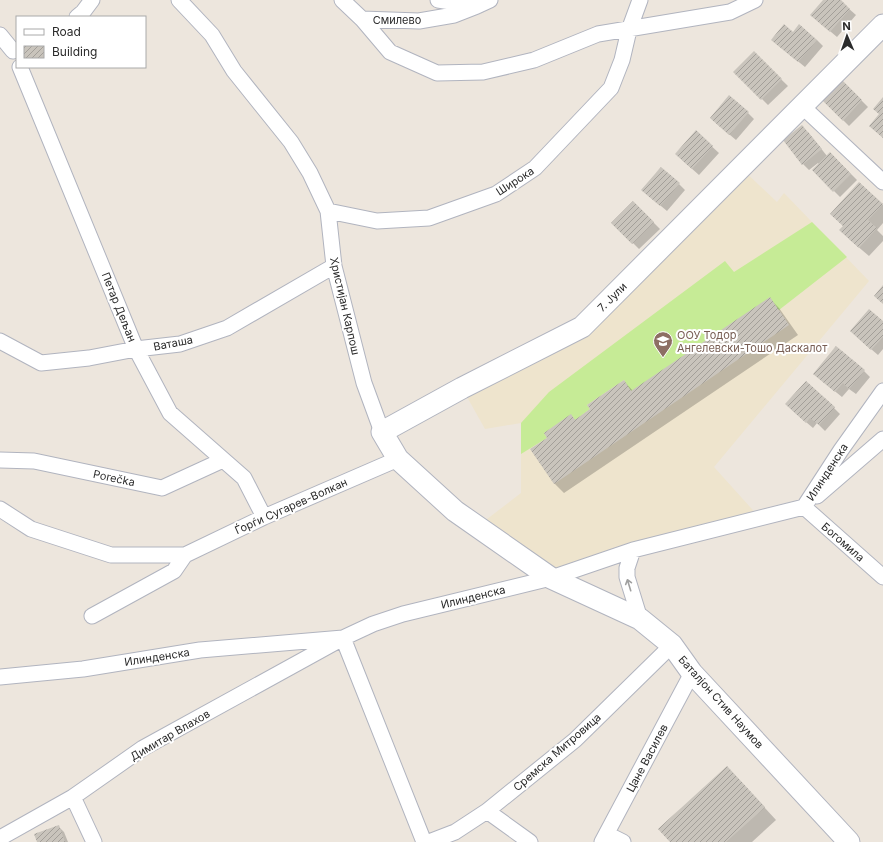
<svg xmlns="http://www.w3.org/2000/svg" width="883" height="842" font-family="Inter,sans-serif">
  <style>
    .education { fill: #eee4cd }
    .pitch { fill: #c6eb96 }
    .shadow { fill: #0003 }
    .building { fill: url(#building-hatch) }
    .lines { fill: none; stroke-linecap: round; stroke-linejoin: round }
    .street-casing { stroke: #b1b4bf; stroke-width: 17 }
    .secondary-casing { stroke: #b1b4bf; stroke-width: 23 }
    .street { stroke: #fff; stroke-width: 15 }
    .secondary { stroke: #fff; stroke-width: 21 }
    .oneway { stroke: #a0a0a0 }
    .labels { text-anchor: middle; dominant-baseline: central; stroke-width: 4; stroke-linejoin: round; paint-order: stroke }
    .street-label { font-size: 11px; fill: #2b2b2b; stroke: #fff }
    .education-label { font-size: 11px; fill: #785e54; stroke: #fff; text-anchor: start }
  </style>
  <defs>
    <pattern id="building-hatch" width="6" height="6" patternUnits="userSpaceOnUse"><rect width="6" height="6" fill="#c9c4bc"/><path d="M-1 1l2-2M0 6l6-6M5 7l2-2" fill="none" stroke="#a39f99"/></pattern>
  </defs>
  <rect width="100%" height="100%" fill="#ede6dd"/>
  <path class="education" d="M741 168 777 202 784 193 869 281 714 467 760 518 551 578 478 526 521 493V423L485 429 462 388 582 327Z"/>
  <path class="pitch" d="M812 222 847 257 779 310 631 391 624 380 587 405 590 409 575 420 571 415 544 433 547 438 521 454V423L549 392 725 261 734 272Z"/>
  <path class="shadow" d="M825 0H839L856 15 837 37 818 21Z
    M793 33 817 40 823 46 805 67 779 46Z
    M754 53 788 86 768 105 735 72Z
    M842 81 868 107 849 126 823 100Z
    M748 113 754 119 736 140 717 124Z
    M696 132 719 153 699 175 682 160Z
    M808 132 827 156 830 153 857 180 840 197 813 170 819 164 818 163 809 170 803 164Z
    M859 183 883 205V223L877 230 883 236V241L869 256 849 239Z
    M679 184 685 190 667 211 649 196Z
    M633 202 660 229 639 249 613 223Z
    M770 299 779 308 798 335 564 493 555 484 532 450 549 438 571 416 575 420 591 409 624 381 633 391Z
    M883 323V349L878 355 857 337Z
    M864 371 870 377 856 394 849 389 842 397 821 380Z
    M834 408 840 414 825 431 817 423 813 428 792 410Z
    M727 767 776 820 752 842H671Z
    M58 826 64 832 68 842H38Z"/>
  <path class="building" d="M823 0H841L850 9 830 32 810 15Z
    M784 24 793 32 799 24 817 40 798 62 771 40Z
    M754 51 782 79 761 100 733 72Z
    M842 80 862 100 843 121 822 100Z
    M729 95 749 112 729 135 710 118Z
    M883 97V138L869 126 879 114 873 109Z
    M802 125 822 149 802 165 783 140Z
    M696 130 713 146 692 169 675 154Z
    M830 152 851 174 833 192 812 170Z
    M661 167 680 183 660 206 641 190Z
    M859 182 883 204 868 220 877 228 859 248 839 230 843 226 830 214Z
    M633 201 654 222 632 244 611 223Z
    M883 285V304L874 296Z
    M770 297 789 325 554 484 530 449 547 438 544 433 571 414 575 420 590 409 587 405 624 380 631 391Z
    M869 309 883 321V337L871 350 850 331Z
    M836 346 865 370 849 389 843 383 835 392 813 374Z
    M806 381 835 407 819 425 810 418 806 423 785 404Z
    M727 766 765 807 726 842H670L658 829Z
    M59 825 65 842H37L34 834Z"/>
  <g class="lines">
    <g class="street-casing">
      <path id="street" d="M179 0 212 35 234 71 291 142 310 173 328 211 334 266 364 383 382 432
        M342 0 362 19 390 52 437 73 483 72 534 60 598 34 730 12 755 0
        M438 0 477 6 490 0
        M77 17 83 12 92 0
        M362 19 419 21 454 15 477 6
        M0 35 13 51 17 50
        M20 67 136 349 170 413 244 478 264 517
        M803 107 883 182
        M328 211 377 221 429 218 496 194 535 168 611 88 622 60 629 30 640 0
        M0 341 41 363 89 358 136 349 180 344 227 328 334 266
        M0 460 34 461 162 488 223 460
        M817 496 883 439
        M804 507 883 577
        M0 509 31 529 111 555H185L264 517 398 459
        M633 550 627 568V577L640 619
        M92 616 174 571 185 555
        M0 677 83 669 200 650 343 638 373 624 403 614 551 578 633 550 804 507 841 450 883 391
        M73 797 94 842
        M487 811 530 842
        M607 834 623 842
        M0 838 73 797 143 748 343 638 424 842
        M429 842 455 832 487 811 575 740 672 645
        M602 842 692 673"/>
    </g>
    <g class="secondary-casing">
      <path id="secondary" d="M849 842 692 673 672 645 640 619 551 578 455 511 398 459 382 432 462 388 582 327 883 25"/>
    </g>
    <use href="#street" class="street"/>
    <use href="#secondary" class="secondary"/>
  </g>
  <defs><path id="oneway-shaft" d="M-6 0H5M1.5-3L5.5 0L1.5 3" fill="none" stroke-width="1.6" stroke-linecap="round" stroke-linejoin="round"/></defs>
  <use class="oneway" href="#oneway-shaft" transform="translate(629 585) rotate(-107)"/>
  <defs>
    <g id="school-pin" transform="scale(1)"><path d="M0 17L-7.5 6A9.5 9.5 0 1 1 7.5 6Z" fill="#8d6e63" stroke="#fff"/><path d="M0-5L7-2L0 1L-7-2ZM-4 1L0 2.5L4 1V4Q0 6-4 4Z" fill="#fff"/></g>
  </defs>
  <g fill-rule="evenodd">
    <use href="#school-pin" x="663" y="341"/>
  </g>
  <g class="labels">
    <g class="street-label">
      <text x="397" y="20">Смилево</text>
      <text transform="translate(515 181) rotate(-33)">Широка</text>
      <text transform="translate(612 297) rotate(-45)">7. Јули</text>
      <text transform="translate(345 306) rotate(77)">Христијан Карпош</text>
      <text transform="translate(119 307) rotate(68)">Петар Дељан</text>
      <text transform="translate(173 343) rotate(-11)">Ваташа</text>
      <text transform="translate(827 472) rotate(-57)">Илинденска</text>
      <text transform="translate(114 478) rotate(12)">Porečka</text>
      <text transform="translate(291 506) rotate(-24)">Ѓорѓи Сугарев-Волкан</text>
      <text transform="translate(843 542) rotate(41)">Богомила</text>
      <text transform="translate(473 597) rotate(-14)">Илинденска</text>
      <text transform="translate(157 657) rotate(-9)">Илинденска</text>
      <text transform="translate(721 702) rotate(48)">Баталјон Стив Наумов</text>
      <text transform="translate(170 735) rotate(-30)">Димитар Влахов</text>
      <text transform="translate(557 752) rotate(-41)">Сремска Митровица</text>
      <text transform="translate(647 758) rotate(-62)">Цане Василев</text>
    </g>
    <g class="education-label">
      <text x="677" y="335">ООУ Тодор<tspan x="677" dy="13">Ангелевски-Тошо Даскалот</tspan></text>
    </g>
  </g>
  <rect x="16" y="16" width="130" height="52" fill="#ffffff" stroke="#aaaaaa"/>
  <rect x="24" y="29" width="20" height="6" fill="#ffffff" stroke="#aaaaaa"/>
  <text x="52" y="36" font-size="12" fill="#2b2b2b">Road</text>
  <rect x="24" y="46" width="20" height="12" fill="url(#building-hatch)" stroke="#aaaaaa"/>
  <text x="52" y="56" font-size="12" fill="#2b2b2b">Building</text>
  <g transform="translate(847 36) rotate(358)" stroke="#ffffff" stroke-width="3" paint-order="stroke">
  <path d="M0-3L7 15L0 10L-7 15Z" fill="#2b2b2b"/>
  <text y="-6" font-size="11" font-weight="bold" text-anchor="middle" fill="#2b2b2b">N</text>
  </g>
</svg>
